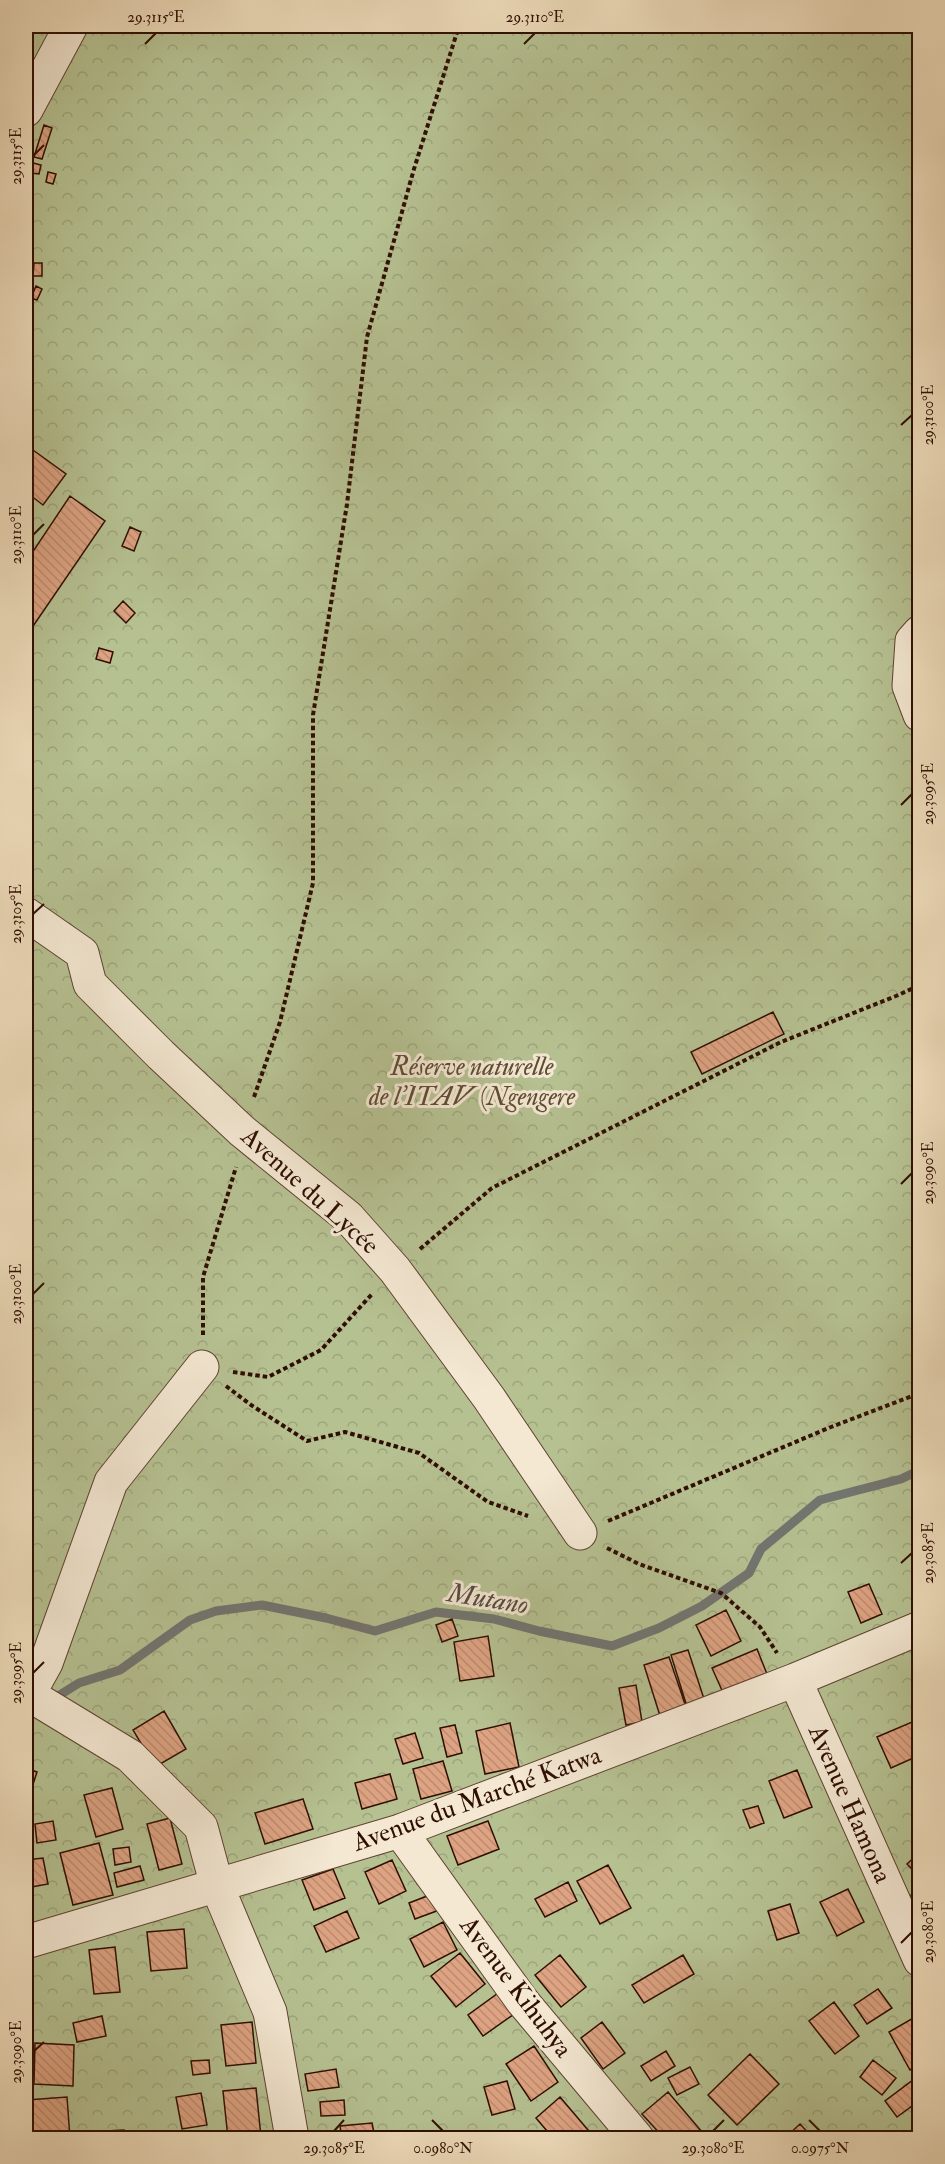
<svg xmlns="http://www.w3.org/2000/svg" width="945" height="2164" font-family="'IM FELL Double Pica',serif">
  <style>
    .park { fill: url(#park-crowns); stroke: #72684a; stroke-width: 1.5 }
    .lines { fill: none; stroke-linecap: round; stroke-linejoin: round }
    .stream { stroke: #727571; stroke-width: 9 }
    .building { fill: url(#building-back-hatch); stroke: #2f0e02; stroke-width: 1.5 }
    .street-casing { stroke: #5f4230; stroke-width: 35 }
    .path { stroke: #2f0e02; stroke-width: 4; stroke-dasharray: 4.5 3; stroke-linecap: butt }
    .street { stroke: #f4e8d3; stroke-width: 33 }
    .ticks { fill: none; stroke: #2f0e02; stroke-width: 2 }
    .labels { text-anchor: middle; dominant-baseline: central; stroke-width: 6; stroke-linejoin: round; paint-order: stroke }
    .park-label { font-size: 26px; font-style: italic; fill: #5e4d34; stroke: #f4e8d3 }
    .street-label { font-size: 26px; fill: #2f0e02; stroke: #f4e8d3 }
    .water-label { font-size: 27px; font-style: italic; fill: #564a43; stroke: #f4e8d3 }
    .neatline { fill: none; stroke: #2f0e02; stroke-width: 2 }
    .ticks-label { font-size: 15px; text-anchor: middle; fill: #2f0e02 }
  </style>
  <defs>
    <pattern id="park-crowns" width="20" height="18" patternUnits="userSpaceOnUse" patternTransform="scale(1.5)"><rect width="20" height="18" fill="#b6c192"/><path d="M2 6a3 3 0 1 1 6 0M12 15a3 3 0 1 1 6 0" fill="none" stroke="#9da57c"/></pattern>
    <pattern id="building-back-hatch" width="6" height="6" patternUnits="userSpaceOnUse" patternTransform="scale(1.5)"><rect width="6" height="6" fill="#dda382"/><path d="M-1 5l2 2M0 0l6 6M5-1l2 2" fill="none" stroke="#be8b6f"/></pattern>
  </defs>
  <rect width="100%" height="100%" fill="#eedcbb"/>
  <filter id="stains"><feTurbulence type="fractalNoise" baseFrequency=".00333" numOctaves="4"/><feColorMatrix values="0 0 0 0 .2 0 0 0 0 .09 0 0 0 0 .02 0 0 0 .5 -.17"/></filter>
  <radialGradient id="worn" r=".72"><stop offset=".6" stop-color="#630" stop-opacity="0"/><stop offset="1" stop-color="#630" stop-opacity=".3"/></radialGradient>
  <path class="park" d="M26 26H919V2138H26Z"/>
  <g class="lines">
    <path class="stream" d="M50 1701 79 1683 120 1670 190 1620 216 1611 262 1605 326 1618 375 1631 436 1612 494 1619 539 1631 612 1646 659 1628 702 1606 749 1573 761 1549 820 1500 901 1479 920 1470"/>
  </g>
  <path class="building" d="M44 125 52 128 42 159 34 157Z
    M33 163 41 165 39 174 31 173Z
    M48 172 56 174 53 184 46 182Z
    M34 263H42V276H33Z
    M36 286 42 289 37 300 31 298Z
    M26 445 66 474 43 505 26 492Z
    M70 496 105 521 27 635 26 634V562Z
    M130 527 141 532 134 551 122 546Z
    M123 601 135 613 126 623 114 611Z
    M99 648 113 652 110 663 96 659Z
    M773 1012 784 1034 702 1074 691 1052Z
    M869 1584 882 1614 861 1623 848 1592Z
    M726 1610 741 1641 711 1656 696 1625Z
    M452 1619 458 1636 442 1642 436 1625Z
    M488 1636 494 1676 460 1681 454 1642Z
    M757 1649 769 1679 725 1697 712 1668Z
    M688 1650 706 1705 688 1710 671 1655Z
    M669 1657 687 1710 661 1719 644 1665Z
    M636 1685 642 1722 626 1725 619 1688Z
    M164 1711 186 1749 155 1767 133 1730Z
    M919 1719 920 1755 891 1768 877 1737Z
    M510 1723 519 1767 485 1774 476 1731Z
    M455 1725 462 1753 447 1757 440 1728Z
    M415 1733 423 1758 403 1764 395 1739Z
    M443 1761 452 1791 421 1799 413 1769Z
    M26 1768 37 1772 26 1806Z
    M797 1770 812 1807 784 1818 769 1781Z
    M390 1774 397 1799 362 1809 355 1783Z
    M112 1788 123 1829 96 1837 84 1795Z
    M303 1799 313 1829 265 1844 255 1813Z
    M758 1806 764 1823 750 1828 743 1810Z
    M170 1818 182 1864 159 1870 147 1824Z
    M53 1821 56 1840 37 1843 35 1824Z
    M488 1821 499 1849 458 1865 447 1836Z
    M99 1843 113 1895 73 1905 60 1853Z
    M129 1847 131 1862 115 1865 113 1849Z
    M920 1852V1877L907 1864Z
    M43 1858 48 1884 26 1888V1860Z
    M392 1860 406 1891 379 1904 365 1872Z
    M608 1865 631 1908 600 1924 577 1881Z
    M140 1866 144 1880 117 1887 114 1873Z
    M333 1869 345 1898 314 1910 302 1880Z
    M568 1882 577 1901 545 1917 535 1899Z
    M848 1889 864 1922 837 1936 820 1902Z
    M920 1890V1913L911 1895Z
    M435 1893 442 1909 415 1919 409 1903Z
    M790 1904 799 1933 777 1940 768 1911Z
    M347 1911 359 1938 326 1952 314 1926Z
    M443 1922 457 1950 424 1967 410 1939Z
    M184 1929 187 1968 151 1971 147 1932Z
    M115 1947 120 1992 94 1994 89 1950Z
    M460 1953 485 1984 456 2007 431 1976Z
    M560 1955 586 1987 561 2007 535 1975Z
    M683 1955 694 1974 644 2003 632 1985Z
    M878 1989 892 2008 867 2024 854 2005Z
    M501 1991 517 2012 483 2036 468 2015Z
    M834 2002 859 2036 835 2054 809 2021Z
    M102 2016 106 2036 77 2042 73 2023Z
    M915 2017 920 2026V2064L910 2070 889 2032Z
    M252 2022 256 2063 226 2066 221 2025Z
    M602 2022 625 2053 603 2069 581 2038Z
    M35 2043 74 2045 73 2086 34 2084Z
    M534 2046 558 2082 531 2101 506 2064Z
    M666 2051 675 2066 651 2081 641 2066Z
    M750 2054 779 2084 737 2125 708 2095Z
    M209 2060 210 2073 193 2075 191 2061Z
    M873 2060 896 2078 882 2095 860 2077Z
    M690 2067 699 2084 677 2095 668 2078Z
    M336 2069 339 2087 308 2091 305 2074Z
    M917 2077 920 2079V2100L897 2117 885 2101Z
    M507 2081 515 2109 492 2115 484 2087Z
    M256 2088 261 2137 228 2138 223 2091Z
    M668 2092 702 2132 695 2138H664L642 2114Z
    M201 2093 207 2125 182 2129 176 2097Z
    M67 2097 70 2138H30L27 2100Z
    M560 2097 588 2130 579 2138H553L536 2118Z
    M344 2100 345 2115 321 2116 320 2102Z
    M372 2123 375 2138H342L340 2126Z
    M800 2124 813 2138H790L788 2135Z
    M124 2130V2138H107L106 2131Z"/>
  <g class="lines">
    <g class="street-casing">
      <path id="street" d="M26 110 71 26
        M920 632 912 641 909 686 920 715
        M26 914 82 953 90 984 161 1055 242 1131 348 1217 395 1270 489 1398 580 1533
        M795 1680 920 1960
        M28 1694 130 1756 201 1827 217 1886 270 2012 292 2138
        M26 1699 46 1663 111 1482 202 1367
        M400 1831 523 2002 637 2138
        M26 1942 400 1831 795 1680 920 1628"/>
    </g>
    <path class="path" d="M254 1097 280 1022 313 883V715L347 504 367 337 414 169 459 26
      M420 1249 492 1188 781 1042 896 996 920 985
      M203 1335V1277L236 1167
      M233 1372 268 1377 321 1350 373 1293
      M226 1386 251 1405 307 1441 345 1432 419 1453 488 1502 528 1516
      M608 1521 831 1427 920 1393
      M607 1548 639 1564 721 1593 760 1627 777 1653"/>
    <use href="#street" class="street"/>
  </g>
  <path class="ticks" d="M145 44 156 33M524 44 535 33M33 156 44 145M901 425 912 415M33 535 44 524M901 805 912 794M33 914 44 904M901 1184 912 1173M33 1294 44 1283M901 1563 912 1553M33 1673 44 1662M901 1943 912 1932M33 2052 44 2042M432 2120 443 2131M809 2120 820 2131M334 2131 344 2120M713 2131 724 2120"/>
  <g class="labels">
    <g class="park-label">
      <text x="472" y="1067">Réserve naturelle<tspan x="472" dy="30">de l'ITAV (Ngengere</tspan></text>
    </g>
    <g class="street-label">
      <text transform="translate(310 1191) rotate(42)">Avenue du Lycée</text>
      <text transform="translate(477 1799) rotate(-20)">Avenue du Marché Katwa</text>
      <text transform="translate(850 1804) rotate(66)">Avenue Hamona</text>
      <text transform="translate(516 1987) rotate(53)">Avenue Kihuhya</text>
    </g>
    <g class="water-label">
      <text transform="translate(488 1599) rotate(9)">Mutano</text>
    </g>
  </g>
  <rect width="945" height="2164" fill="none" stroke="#eedcbb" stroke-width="66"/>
  <rect x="33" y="33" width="879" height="2098" class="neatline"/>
  <g class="ticks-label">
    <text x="156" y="22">29.3115°E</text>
    <text x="535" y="22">29.3110°E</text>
    <text transform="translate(16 156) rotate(-90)" y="5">29.3115°E</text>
    <text transform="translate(928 415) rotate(-90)" y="5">29.3100°E</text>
    <text transform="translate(16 535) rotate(-90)" y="5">29.3110°E</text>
    <text transform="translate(928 794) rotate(-90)" y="5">29.3095°E</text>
    <text transform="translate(16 914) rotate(-90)" y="5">29.3105°E</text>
    <text transform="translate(928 1173) rotate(-90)" y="5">29.3090°E</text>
    <text transform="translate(16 1294) rotate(-90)" y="5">29.3100°E</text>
    <text transform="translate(928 1553) rotate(-90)" y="5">29.3085°E</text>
    <text transform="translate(16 1673) rotate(-90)" y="5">29.3095°E</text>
    <text transform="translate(928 1932) rotate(-90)" y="5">29.3080°E</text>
    <text transform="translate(16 2052) rotate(-90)" y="5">29.3090°E</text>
    <text x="334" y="2153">29.3085°E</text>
    <text x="443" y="2153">0.0980°N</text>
    <text x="713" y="2153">29.3080°E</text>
    <text x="820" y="2153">0.0975°N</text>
  </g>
  <rect width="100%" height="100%" filter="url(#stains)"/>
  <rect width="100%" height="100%" fill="url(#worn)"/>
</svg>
